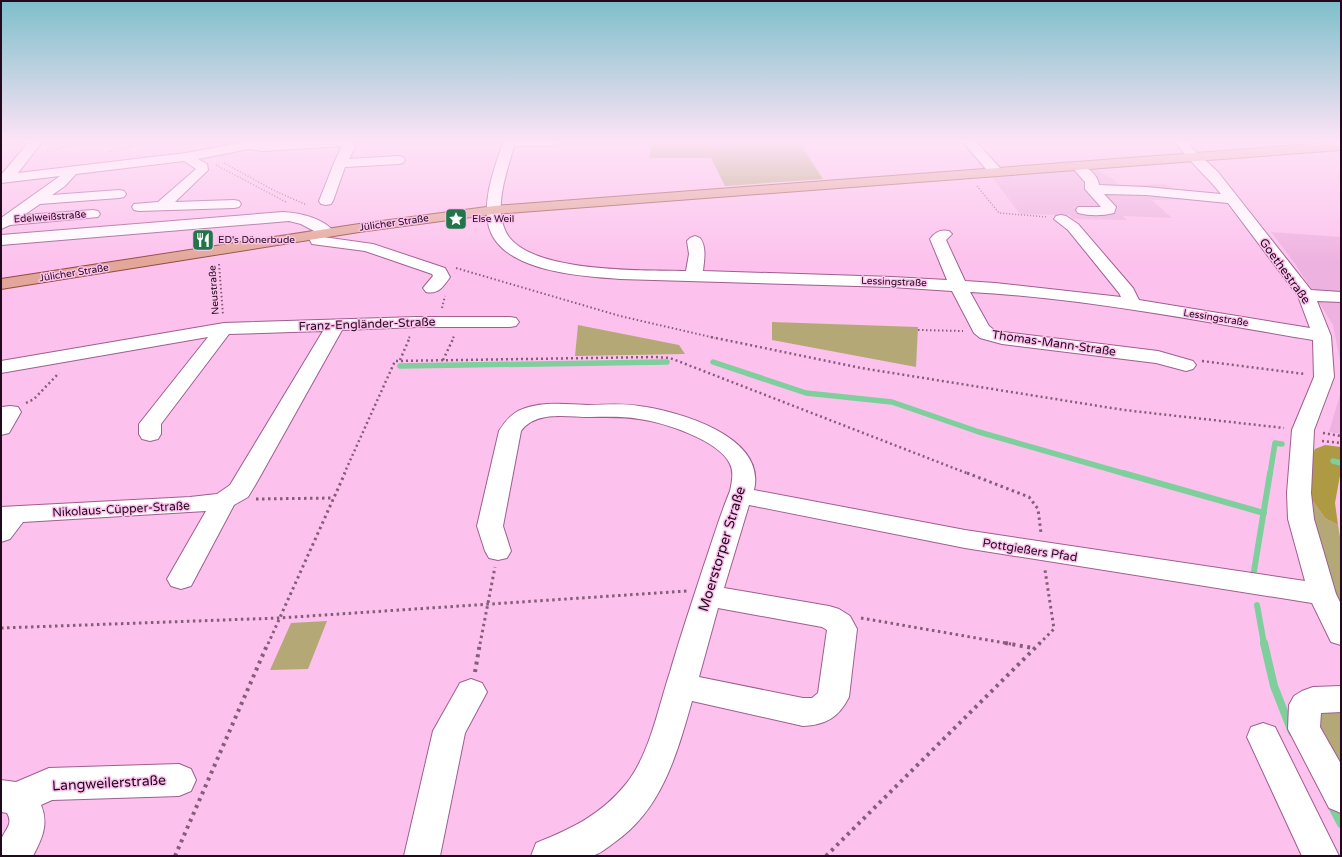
<svg xmlns="http://www.w3.org/2000/svg" width="1342" height="857" font-family="'Varela Round',sans-serif">
  <style>
    .built { fill: #eeb2e0 }
    .green { fill: #b5a877 }
    .forest { fill: #af9a44 }
    .lines { fill: none; stroke-linecap: round; stroke-linejoin: round }
    .stream-far2 { stroke: #7ecf9c; stroke-width: 5.5 }
    .stream-far1 { stroke: #7ecf9c; stroke-width: 6 }
    .stream { stroke: #7ecf9c; stroke-width: 8 }
    .minor-casing { stroke: #9e5e90; stroke-width: 2 }
    .major-casing { stroke: #924a40; stroke-width: 2 }
    .path-far4 { stroke: #855d7b; stroke-width: 1.5; stroke-dasharray: 1 2; stroke-linecap: butt }
    .path-far3 { stroke: #855d7b; stroke-width: 2; stroke-dasharray: 1.5 2.5; stroke-linecap: butt }
    .path-far2 { stroke: #855d7b; stroke-width: 2.5; stroke-dasharray: 2 3; stroke-linecap: butt }
    .path-far1 { stroke: #855d7b; stroke-width: 3; stroke-dasharray: 2.5 3.5; stroke-linecap: butt }
    .path { stroke: #855d7b; stroke-width: 4; stroke-dasharray: 3 4.5; stroke-linecap: butt }
    .minor { fill: #fff; fill-rule: evenodd }
    .major { fill: #e2a798; fill-rule: evenodd }
    .labels { text-anchor: middle; dominant-baseline: central; stroke-width: 3; stroke-linejoin: round; paint-order: stroke }
    .far-street-label { font-size: 10px; fill: #22091d; stroke: #fcc2ed }
    .far-poi-label { font-size: 10px; fill: #22091d; stroke: #fcc2ed; text-anchor: start }
    .street-label { font-size: 12px; fill: #22091d; stroke: #fcc2ed }
    .near-street-label { font-size: 14px; fill: #22091d; stroke: #fcc2ed }
  </style>
  <rect width="100%" height="100%" fill="#fcc2ed"/>
  <path class="built" d="M1094 168 1113 179 1120 186 1165 184 1191 199 1152 200 1172 218 1123 216 1127 220 1073 219 1069 215 1020 214 992 177Z
    M1271 232 1341 237V366L1333 325 1296 265Z
    M1341 391V434L1329 432Z"/>
  <path class="green" d="M652 142H799L823 179 725 186 711 158H649Z
    M772 322 918 327 916 367 772 340Z
    M578 325 679 345 685 354 575 356Z
    M1311 498 1325 518 1338 525 1341 543V611L1317 546Z
    M327 621 308 669 270 670 291 623Z
    M1341 710V771L1317 734 1318 718 1325 711Z"/>
  <path class="forest" d="M1325 445 1341 447V470L1335 503 1338 525 1325 518 1311 498 1312 457 1315 449Z"/>
  <g class="lines">
    <path class="stream-far2" d="M713 362 806 393 892 402 979 432 1126 474
      M400 366 667 362
      M1333 461 1341 463
      M1270 474 1275 443 1282 444"/>
    <path class="stream-far1" d="M1123 473 1264 513
      M1254 571 1270 473
      M1257 605 1264 644"/>
    <path class="stream" d="M1264 643 1274 686 1292 732
      M1331 805 1341 824"/>
    <g class="minor-casing">
      <path id="minor" d="M29 142H42L18 173 186 153 244 142H352L355 147 349 159 399 156 403 157 405 160 403 163 399 164 345 167 333 201 331 204 326 205 321 204 319 201 334 163 342 146 264 151 249 149 198 159 207 164 208 170 175 202 234 200 239 201 241 204 239 207 234 208 139 211 134 210 132 207 134 204 158 202 196 169 184 161 76 174 65 186 52 195 119 190 124 191 126 194 124 197 119 198 40 204 24 215 93 210 98 211 100 214 98 217 10 225 1 229V218L60 176 1 183V175Z
        M503 142H559L553 146H514C507 172 494 205 505 230 523 274 646 270 686 271L689 254 687 241 690 238 695 236 700 238C707 247 704 261 703 271L892 277 947 280 930 239C935 232 941 229 949 231L952 234 946 240 965 281 995 283 1121 297 1119 293 1068 230 1054 219 1056 216 1061 215 1066 216 1078 224 1133 288 1139 300 1310 328 1298 296 1228 203 1146 195 1104 194 1116 207 1114 213C1102 216 1090 216 1078 213L1076 210 1078 207H1101L1085 189V182L1071 166 1072 163C1082 161 1099 175 1099 185L1146 187 1221 194C1207 176 1188 161 1176 142H1188L1192 148 1218 172 1311 290 1341 292V302L1317 301 1331 336 1334 377 1314 430 1311 493 1314 519 1336 594 1341 604V645L1331 642 1312 603 965 548 749 505 724 588 829 606 839 609 850 616 857 629 849 697C839 717 826 725 803 726L692 701C677 754 662 809 615 842 608 847 599 855 591 856 575 857 548 856 531 856L536 843C571 829 601 815 626 784 650 754 658 708 670 672 680 637 692 602 703 568 712 542 720 515 730 491 732 482 734 472 730 464 719 440 663 422 639 419 623 416 606 417 590 417 568 417 536 410 521 431L503 526 511 551 507 558 498 560 489 558 485 551 477 526 499 431C504 423 509 416 518 411 539 401 564 404 587 405 604 405 622 403 639 406 678 411 767 436 754 490L965 530 1305 581 1288 519 1287 493 1292 430 1314 377 1313 340C1199 321 1085 298 970 292L989 326 994 330 1003 332 1158 351 1193 361 1196 365 1193 369 1186 371 1156 363 1002 344 980 338 974 333 952 291 892 287 620 279C581 276 497 272 488 223 483 197 495 167 503 142ZM718 608 822 627 827 630 818 693 812 698H803L699 677Z
        M963 142H976L1001 169 1003 172 1001 175H991Z
        M283 212C300 213 324 218 335 233L332 236 323 237 373 244 445 268 450 277C444 286 438 295 426 292L423 288 433 276 432 274 365 251 312 244 307 235 310 232 314 231 301 224 289 221 1 245V235Z
        M417 317H510L516 318 519 322 516 326 510 327H417L342 330 257 482 248 497 234 505 191 586 181 589 171 586 167 579 206 511 23 522 10 539 1 542V507L190 497 217 494 230 485 323 331 229 334 161 424V434L158 439 150 441 142 439 139 434V424L208 337 1 373V361L224 323Z
        M10 406 18 407 21 412 9 433 1 435V410L2 407Z
        M471 679 482 683 487 692 465 733 440 856H404L433 731 460 683Z
        M1341 686V712L1321 713 1320 727 1341 764V813L1329 808 1288 729 1289 705 1294 696 1302 691 1313 687Z
        M1263 723 1275 727 1339 856H1302L1247 737 1251 727Z
        M179 764 191 769 196 780 191 791 179 796 52 800 41 805C49 824 42 839 33 856H1C1 851 0 844 1 840 4 830 14 825 7 813L1 812V780L16 782 49 768Z"/>
    </g>
    <g class="major-casing">
      <path id="major" d="M1341 142V150L494 214 359 232 1 289V279L359 224 494 206Z"/>
    </g>
    <path class="path-far4" d="M47 151 85 142
      M108 152 133 145
      M224 163 275 191 307 205
      M216 165 286 202
      M977 186 999 213 1047 217"/>
    <path class="path-far3" d="M219 264 223 315
      M456 268 620 316 715 338
      M442 308 445 296
      M918 330 963 331
      M409 338 410 336
      M453 338 454 336"/>
    <path class="path-far2" d="M711 337 861 368 1124 410 1284 428
      M400 360 410 337
      M443 360 454 337
      M1202 361 1305 374
      M26 403 34 399 59 373
      M1323 433 1341 436
      M1322 441 1341 443
      M344 474 395 361 655 357 670 358 969 474"/>
    <path class="path-far1" d="M967 473 1029 497 1038 509 1041 533
      M256 499 334 498
      M861 618 1011 644
      M1 628 279 618 687 591
      M268 644 345 473
      M480 644 495 567
      M1039 644 1054 629 1045 570"/>
    <path class="path" d="M1005 643 1033 648
      M475 672 480 643
      M175 856 268 643
      M826 856 1040 643"/>
    <use href="#minor" class="minor"/>
    <use href="#major" class="major"/>
  </g>
  <linearGradient id="sky" x2="0" y2="1"><stop stop-color="#7dbfca"/><stop offset="0.54" stop-color="#fee4f7"/><stop offset="1" stop-color="#fee4f7" stop-opacity="0"/></linearGradient>
  <rect width="1342" height="262" fill="url(#sky)"/>
  <defs>
    <g id="sight-square" transform="scale(1.15)"><rect x="-9" y="-9" width="18" height="18" rx="4" fill="#207648" stroke="#fcc2ed"/><path d="M0-6L1.8-2.2L6-1.7L2.9 1.2L3.7 5.4L0 3.3L-3.7 5.4L-2.9 1.2L-6-1.7L-1.8-2.2Z" fill="#fff"/></g>
    <g id="restaurant-square" transform="scale(1.15)"><rect x="-9" y="-9" width="18" height="18" rx="4" fill="#207648" stroke="#fcc2ed"/><path d="M-5-6h1v4h1v-4h1v4h1v-4h1v5L-1.5 .5V6h-2V.5L-5-1ZM5-6V6H3V1.5H1.5Q1.5-4 5-6Z" fill="#fff"/></g>
  </defs>
  <g fill-rule="evenodd">
    <use href="#sight-square" x="456" y="219"/>
    <use href="#restaurant-square" x="203" y="240"/>
  </g>
  <g class="labels">
    <g class="far-street-label">
      <text transform="translate(50 217) rotate(-4)">Edelweißstraße</text>
      <text transform="translate(394 223) rotate(-8)">Jülicher Straße</text>
      <text transform="translate(74 273) rotate(-9)">Jülicher Straße</text>
      <text transform="translate(894 282) rotate(2)">Lessingstraße</text>
      <text transform="translate(214 290) rotate(-94)">Neustraße</text>
      <text transform="translate(1216 318) rotate(9)">Lessingstraße</text>
    </g>
    <g class="far-poi-label">
      <text x="472" y="219">Else Weil</text>
      <text x="218" y="240">ED's Dönerbude</text>
    </g>
    <g class="street-label">
      <text transform="translate(1285 271) rotate(54)">Goethestraße</text>
      <text transform="translate(367 324) rotate(-2)">Franz-Engländer-Straße</text>
      <text transform="translate(1054 343) rotate(8)">Thomas-Mann-Straße</text>
      <text transform="translate(121 509) rotate(-3)">Nikolaus-Cüpper-Straße</text>
      <text transform="translate(1030 550) rotate(9)">Pottgießers Pfad</text>
    </g>
    <g class="near-street-label">
      <text transform="translate(722 549) rotate(-73)">Moerstorper Straße</text>
      <text transform="translate(109 783) rotate(-3)">Langweilerstraße</text>
    </g>
  </g>
  <rect width="1342" height="857" fill="none" stroke="#22091d" stroke-width="4"/>
</svg>
